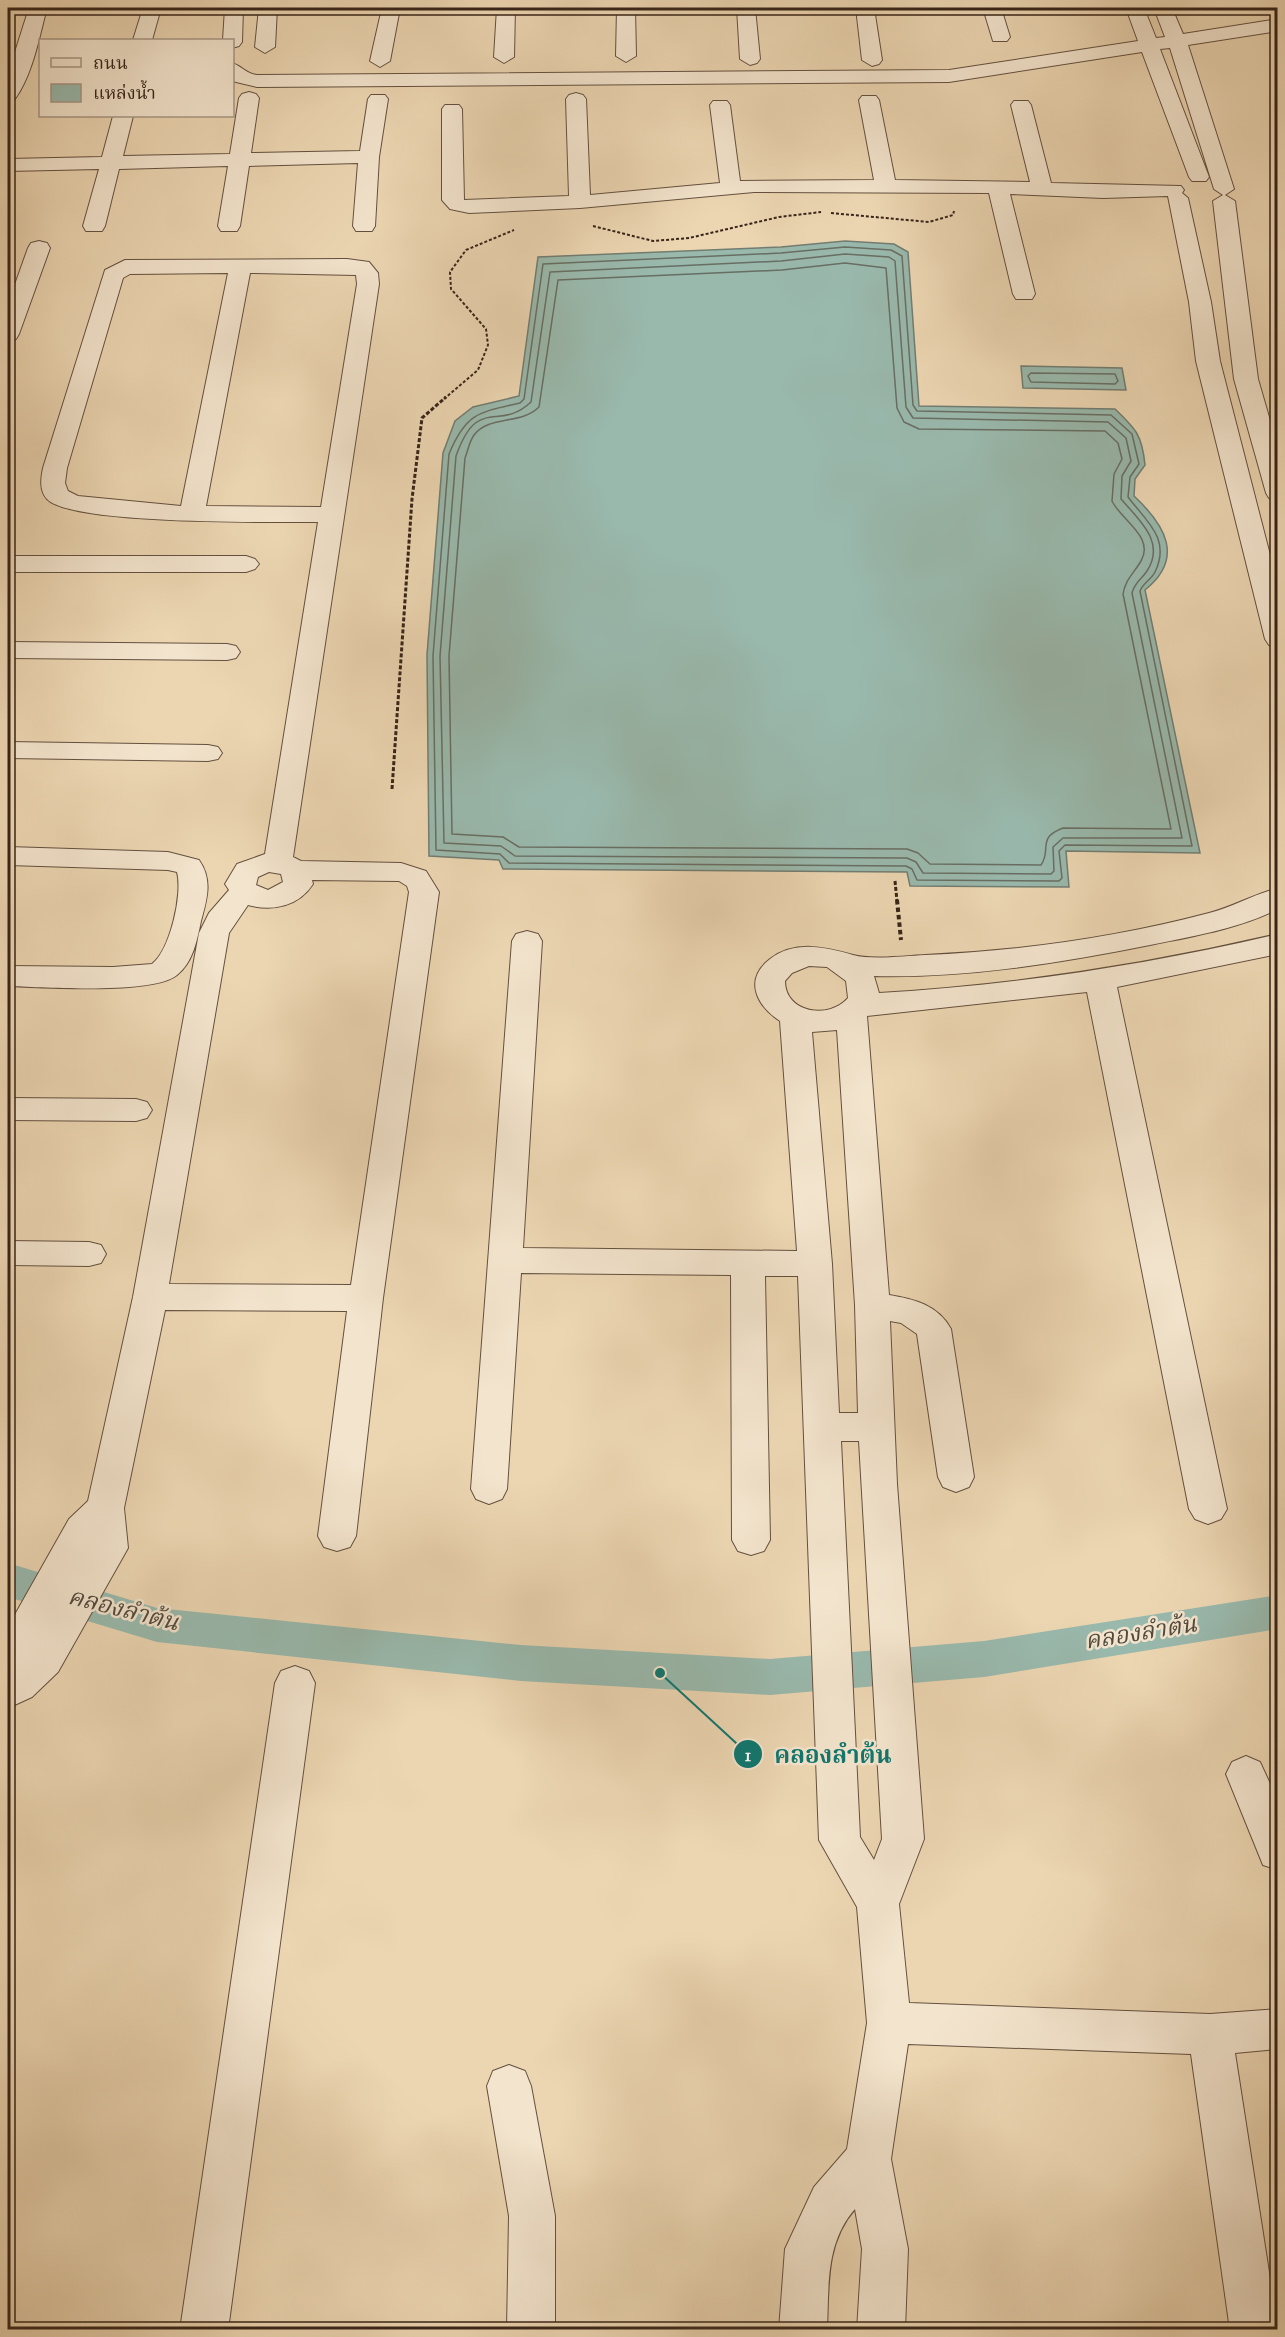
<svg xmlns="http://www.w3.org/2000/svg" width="1285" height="2337" font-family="'Sorts Mill Goudy','Noto Serif Thai',serif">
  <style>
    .water { fill: #99b9ad; stroke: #727d72; stroke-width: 1.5 }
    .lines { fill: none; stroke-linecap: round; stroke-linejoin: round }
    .shore { stroke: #686e63; stroke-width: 1.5 }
    .canal { fill: #99b9ad; fill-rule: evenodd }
    .minor-casing { stroke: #64503f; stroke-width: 2 }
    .path-far2 { stroke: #372419; stroke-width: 2; stroke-dasharray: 3 2; stroke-linecap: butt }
    .path-far1 { stroke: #372419; stroke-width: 3; stroke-dasharray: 4 2; stroke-linecap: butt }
    .path { stroke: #372419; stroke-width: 4; stroke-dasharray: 4.5 3; stroke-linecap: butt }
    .minor { fill: #f3e4cd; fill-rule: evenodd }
    .labels { text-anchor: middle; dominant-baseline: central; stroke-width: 5; stroke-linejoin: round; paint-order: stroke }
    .water-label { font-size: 24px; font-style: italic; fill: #50493e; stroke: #f3e4cd }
    .leader { fill: none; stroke: #0f766e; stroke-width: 2 }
    .callout-dot { fill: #0f766e; stroke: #f3e4cd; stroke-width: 2 }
    .mark-label { font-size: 18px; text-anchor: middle; font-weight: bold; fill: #fff }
    .callout-label { font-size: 24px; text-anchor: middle; font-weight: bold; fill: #0f766e; stroke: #f3e4cd; stroke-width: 5; stroke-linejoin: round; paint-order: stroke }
  </style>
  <rect width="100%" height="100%" fill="#ecd6b2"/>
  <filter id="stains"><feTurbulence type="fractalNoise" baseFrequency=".00333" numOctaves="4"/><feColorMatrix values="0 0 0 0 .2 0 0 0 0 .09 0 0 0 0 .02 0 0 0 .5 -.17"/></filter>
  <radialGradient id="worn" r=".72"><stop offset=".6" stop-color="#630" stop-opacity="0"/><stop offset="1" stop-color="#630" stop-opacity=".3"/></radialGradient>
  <path class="water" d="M845 241 894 244 908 252 919 406 1115 409C1136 429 1142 435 1145 465L1135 479 1134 496C1165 525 1185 558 1145 590L1200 853 1066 851 1069 887 910 886 907 872 503 869 499 860 429 856 427 655 443 453 455 421 473 407 519 396 538 257 781 247Z
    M1021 366 1122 368 1126 390 1023 388Z"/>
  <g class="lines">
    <path class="shore" d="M845 247 891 250 902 256 913 405 917 411 1111 415 1132 434 1139 464 1130 477 1128 497C1147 522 1171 539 1155 572 1151 580 1143 583 1140 591L1192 846 1065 845 1059 851 1062 878 1059 881 917 880 912 869 906 866 509 863 500 854 436 850 433 656 449 454C466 413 479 412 520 403L524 399 543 264 781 253Z
      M845 254 889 257 895 261 906 407 913 418 1108 422 1126 438 1131 461 1122 476 1121 499C1139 520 1166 542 1147 571 1141 580 1135 582 1132 593L1182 838H1063L1053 847 1054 871 1051 874 923 873 916 862 907 858 515 856 501 846 444 843 440 656 456 456C478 394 498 433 531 402L550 272 781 261Z
      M845 263 886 268 897 408 904 422 919 429 1105 431 1118 443 1122 459 1114 474 1112 501C1121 520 1155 537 1141 561 1134 573 1125 580 1123 594L1171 829 1063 828C1036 838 1052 850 1041 865L930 864 918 853 907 849 519 847 503 837 452 834 449 656 465 458C468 451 469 442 474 435 489 415 521 425 539 407L558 280 782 270Z
      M1031 373 1115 374 1118 381 1115 384 1031 382 1028 376Z"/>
    <path class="canal" d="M8 1563 157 1608 521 1645 770 1659 984 1641 1278 1595V1629L984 1677 770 1695 521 1681 157 1642 8 1597Z"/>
    <g class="minor-casing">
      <path id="minor" d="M29 8H47C39 37 33 74 15 99L8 101V74Z
        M143 8H161L152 40H133Z
        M225 8H243L242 42 239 46 232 48V40H223Z
        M259 8H277L275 47 265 53 255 47Z
        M382 8H400L390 61 380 67 370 61Z
        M497 8H515L514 57 504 63 494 57Z
        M617 8H635L636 56 626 62 616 56Z
        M737 8H755L760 59 757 63 750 65 740 59Z
        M856 8H874L882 60 879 64 872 66 862 60Z
        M983 8H1001L1010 37 1007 41H993Z
        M1126 8H1144L1156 38 1165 37 1154 8H1172L1183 34 1278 19V31L1188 45 1234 189 1225 195 1235 201 1258 379 1278 448V500L1269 498 1266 493 1234 379 1213 201 1223 195 1214 189 1170 48 1160 49 1209 177 1206 181H1192L1189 177 1142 52 949 82 257 87 232 81V63C242 66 246 74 257 75L949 70 1138 41Z
        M249 92 256 94 259 98 251 153 360 151 368 99 371 95H385L388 99 379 157 375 226 372 231H356L353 226 358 163 249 166 240 226 237 231H221L218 226 228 166 119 169 105 226 102 231H86L83 226 99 169 8 171V159L102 157 113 116H133L123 156 230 154 239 98 242 94Z
        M576 93 583 95 586 99 590 195 720 183 710 105 713 101H727L730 105 740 181 874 180 859 100 862 96H876L879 100 895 180 1030 182 1011 105 1014 101H1028L1031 105 1051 183 1181 186 1184 190 1182 193 1188 198 1211 302 1220 361 1278 586V647L1269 645 1265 639 1196 361 1189 302 1168 196 1103 198 1010 194 1035 294 1032 299H1016L1013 294 989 193 754 192 580 208 469 213 450 209 442 200V109L445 105H459L462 109 464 200 569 196 566 99 569 95Z
        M39 241 47 243 50 248 19 334 16 339 8 341V304L28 248 31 243Z
        M347 259 369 262 378 273 379 284 293 857 301 861 401 863 426 871 439 892 383 1298 356 1536 350 1547 337 1551 324 1547 318 1536 347 1311 165 1310 124 1508 128 1548 58 1672 32 1697 8 1708V1627L69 1519 88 1501 133 1297 199 933 209 913 229 890 225 884 237 864 265 854 318 522C275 522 71 525 47 499 39 490 41 478 43 468L105 270 125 260ZM228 273 181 506 78 496 68 491 65 483 67 468 123 278 130 274ZM250 273 356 275 357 284 321 507 206 506ZM269 872 281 874 283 882 268 890 256 885 258 877ZM312 880 399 881 407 886 409 892 351 1285 169 1284 229 933 248 905C273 912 299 906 313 884Z
        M8 556H246L255 559 259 564 255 569 246 572H8Z
        M8 642 227 644 236 646 240 652 236 658 227 660 8 658Z
        M8 742 208 745 218 747 222 753 218 759 208 761 8 758Z
        M8 847 168 852 199 860C213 880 207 899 201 921 197 941 193 962 177 975 153 995 41 987 8 986V966L113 967 152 964C170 950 183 894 177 872L168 870 8 865Z
        M1278 888V909C1238 929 1193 936 1150 945 1060 963 967 978 874 976L879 993C1014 985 1146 965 1278 934V954L1117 987 1227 1509 1221 1519 1208 1524 1195 1519 1189 1509 1087 992 867 1016 889 1295C914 1299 938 1305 951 1329L974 1477 969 1487 956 1492 943 1487 938 1477 917 1334 901 1323 890 1321 897 1484 924 1839 899 1904 909 2003 1210 2014 1278 2009V2049L1235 2053 1278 2330H1230L1191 2054 908 2044 891 2159 908 2249 905 2330H857L862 2249 855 2209C825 2243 829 2287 827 2330H779L785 2249 814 2187 847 2149 867 2023 857 1907 819 1840 798 1276H765L770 1540 764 1551 751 1555 738 1551 732 1540 731 1275 521 1273 507 1489 502 1499 489 1504 476 1499 471 1489 512 941 516 934 527 931 538 934 542 941 523 1248 797 1251 780 1021C757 1006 743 980 770 959 795 940 825 947 853 955 871 960 905 956 925 955 1020 951 1118 937 1209 913 1233 907 1254 894 1278 888ZM809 966 827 967 846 981 848 998C829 1020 785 1013 785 981L792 973ZM837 1030 855 1305 858 1413H839L832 1264 812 1032ZM841 1441H859L882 1839 874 1860 860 1837Z
        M8 1098 136 1099 147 1102 152 1110 147 1118 136 1121 8 1120Z
        M8 1241 89 1242 101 1245 106 1254 101 1263 89 1266 8 1265Z
        M295 1666 309 1671 315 1683 228 2330H180L275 1683 281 1671Z
        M1246 1756 1260 1762 1278 1801V1870L1263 1865 1226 1774 1232 1762Z
        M509 2065 525 2071 531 2086 555 2216V2330H507L509 2216 487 2086 493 2071Z"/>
    </g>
    <path class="path-far2" d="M831 213 929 222 953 215 954 211
      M593 226 653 241 689 238 779 217 821 212
      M444 399 478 370 488 345 486 329 451 289 450 272 466 250 514 230"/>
    <path class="path-far1" d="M392 789 412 499 422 418 446 397
      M895 881 897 901"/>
    <path class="path" d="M897 900 901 940"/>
    <use href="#minor" class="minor"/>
  </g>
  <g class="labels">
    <g class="water-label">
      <text transform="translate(123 1611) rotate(14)">คลองลำต้น</text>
      <text transform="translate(1141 1634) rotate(-9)">คลองลำต้น</text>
    </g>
  </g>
  <path class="leader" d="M660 1673L748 1754"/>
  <g class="callout-dot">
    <circle cx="660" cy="1673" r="6"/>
    <circle cx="748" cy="1754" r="15"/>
  </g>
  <g class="mark-label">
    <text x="748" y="1761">1</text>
  </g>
  <g class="callout-label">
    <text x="833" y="1763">คลองลำต้น</text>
  </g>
  <rect width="1285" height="2337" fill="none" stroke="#ecd6b2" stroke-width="30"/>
  <rect x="9" y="9" width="1267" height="2319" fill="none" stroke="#372419" stroke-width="3"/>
  <rect x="15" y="15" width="1255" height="2307" fill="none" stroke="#372419" stroke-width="1.5"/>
  <rect x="39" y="39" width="195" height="78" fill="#f3e4cd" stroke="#a89785" stroke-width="1.5"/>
  <rect x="51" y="58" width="30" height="9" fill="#f3e4cd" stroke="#a89785" stroke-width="1.5"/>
  <text x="93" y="69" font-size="18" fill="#372419">ถนน</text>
  <rect x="51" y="84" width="30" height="18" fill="#99b9ad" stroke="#a89785" stroke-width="1.5"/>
  <text x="93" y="99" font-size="18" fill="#372419">แหล่งน้ำ</text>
  <rect width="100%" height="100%" filter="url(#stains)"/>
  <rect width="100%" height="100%" fill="url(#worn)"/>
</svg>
